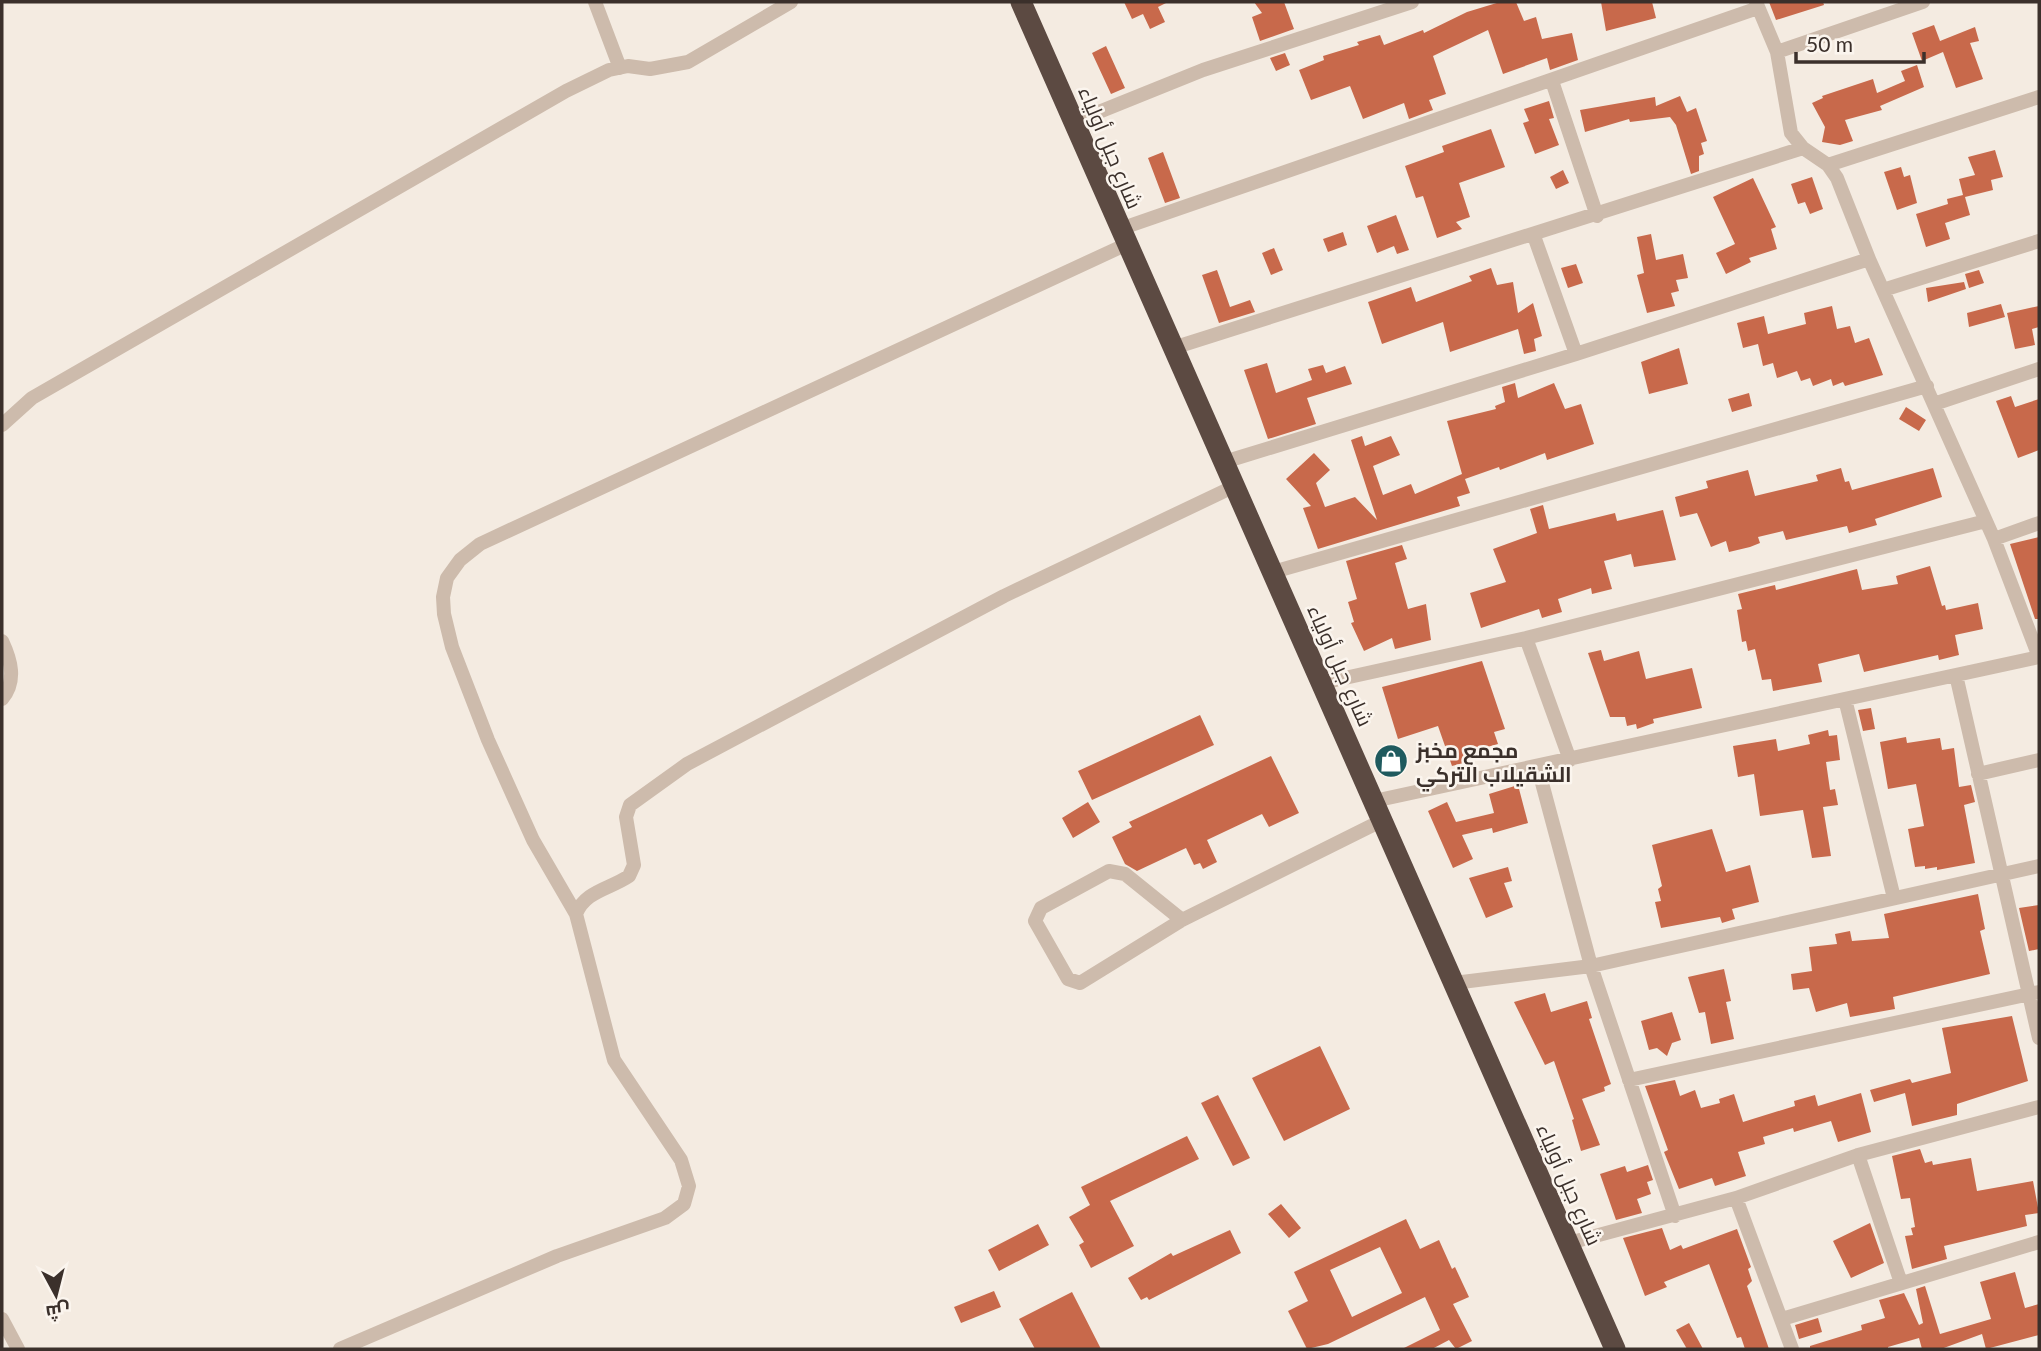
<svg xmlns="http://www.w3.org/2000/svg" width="2041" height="1351" font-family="Lato,Cairo,sans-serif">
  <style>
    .building { fill: #c8694b; fill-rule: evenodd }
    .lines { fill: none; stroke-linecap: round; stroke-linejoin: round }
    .street { stroke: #cdbbac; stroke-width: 14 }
    .highway { stroke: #5c4a42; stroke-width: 21 }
    .labels { text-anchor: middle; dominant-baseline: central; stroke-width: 5; stroke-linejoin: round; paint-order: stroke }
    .street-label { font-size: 21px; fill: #3b302b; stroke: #fbf5ee }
    .poi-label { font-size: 21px; font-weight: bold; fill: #3b302b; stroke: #fbf5ee; text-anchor: start }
  </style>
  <rect width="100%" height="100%" fill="#f4ebe1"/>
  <path class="building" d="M1124 2H1168L1158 7 1165 22 1150 29 1143 14 1132 19Z
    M1254 2H1284L1294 29 1260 41 1252 17 1262 13Z
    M1500 2H1516L1524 21 1536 17 1542 39 1572 33 1578 60 1550 70 1547 58 1503 74 1488 30 1433 56 1446 94 1429 100 1433 110 1409 119 1404 103 1363 119 1350 86 1311 100 1299 70 1324 60 1323 56 1359 45 1357 42 1380 35 1384 45 1423 30 1424 33 1467 12Z
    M1601 2H1652L1656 18 1606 31Z
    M1769 2H1823L1824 5 1776 20Z
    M1934 25 1940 41 1975 27 1979 41 1970 43 1983 79 1956 88 1943 52 1922 61 1912 33Z
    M1106 46 1125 88 1111 94 1092 53Z
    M1285 53 1290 65 1276 71 1270 58Z
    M1917 65 1924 87 1880 106 1882 110 1845 120 1853 141 1840 145 1822 142 1825 127 1812 103 1823 98 1822 96 1873 79 1877 93 1905 81 1901 71Z
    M1680 96 1687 112 1696 108 1707 141 1701 143 1704 154 1699 156V171L1691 174 1676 125 1670 117 1630 122 1629 119 1585 132 1580 110 1655 97 1656 106Z
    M1549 101 1554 118 1549 119 1559 145 1535 154 1523 123 1529 121 1524 109Z
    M1491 129 1505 167 1459 183 1470 217 1456 222 1462 229 1437 238 1423 196 1416 198 1405 166 1444 152 1442 146Z
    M1995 150 2003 177 1991 180 1993 190 1965 197 1970 215 1945 223 1950 239 1926 247 1916 214 1948 204 1947 199 1963 195 1959 179 1975 175 1968 157Z
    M1163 152 1180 198 1165 203 1148 158Z
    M1901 167 1904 177 1910 175 1917 203 1897 210 1884 172Z
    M1563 170 1569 183 1556 189 1550 177Z
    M1812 177 1823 209 1810 214 1805 202 1798 204 1791 184Z
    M1753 178 1776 227 1771 229 1777 249 1749 258 1751 262 1726 274 1716 253 1735 244 1713 197Z
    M1396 215 1409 250 1397 254 1394 246 1377 253 1367 226Z
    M1343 232 1347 245 1328 252 1323 239Z
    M1651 234 1656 260 1683 254 1688 278 1676 280 1679 291 1671 293 1675 306 1647 313 1637 275 1644 273 1637 237Z
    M1274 248 1283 270 1271 275 1262 253Z
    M1576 264 1583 283 1568 288 1561 268Z
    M1491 268 1497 285 1513 282 1518 313 1533 303 1542 336 1534 339 1536 351 1524 354 1518 329 1450 352 1443 322 1382 344 1368 302 1411 287 1416 302 1472 281 1469 276Z
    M1217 270 1230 307 1250 300 1255 312 1219 323 1202 275Z
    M1979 270 1984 283 1969 288 1965 274Z
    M1964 282 1966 289 1928 302 1926 288Z
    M2001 304 2005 317 1969 327 1967 313Z
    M1832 306 1837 329 1850 326 1855 343 1869 338 1883 375 1845 386 1843 382 1833 386 1831 379 1813 386 1810 378 1801 381 1797 371 1777 378 1773 363 1763 366 1758 344 1743 348 1737 323 1764 316 1768 334 1806 324 1804 313Z
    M2039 306V327L2032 329 2035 345 2015 349 2007 313Z
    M1679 348 1688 384 1649 394 1641 362Z
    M1267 363 1276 393 1312 380 1308 369 1323 365 1326 373 1345 366 1352 384 1307 398 1316 424 1268 439 1244 370Z
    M1515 383 1518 398 1554 383 1565 409 1581 404 1594 444 1547 460 1545 453 1500 470 1499 467 1465 479 1470 493 1457 497 1460 506 1318 549 1303 508 1311 506 1286 479 1314 453 1330 470 1316 483 1325 507 1355 497 1377 520 1351 440 1362 436 1365 446 1391 436 1400 455 1373 466 1383 495 1411 484 1415 494 1462 474 1447 421 1496 409 1495 406 1505 402 1502 387Z
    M1749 393 1752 406 1732 412 1728 399Z
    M2011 396 2015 407 2039 399V450L2018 458 1996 401Z
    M1906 407 1926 420 1919 431 1899 419Z
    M1841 468 1845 482 1849 481 1852 490 1933 468 1942 497 1875 519 1877 525 1849 533 1847 526 1786 540 1783 531 1758 537 1760 543 1750 547 1729 552 1726 541 1711 547 1697 513 1680 517 1675 497 1708 488 1706 481 1748 470 1755 496 1818 481 1816 475Z
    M1543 505 1549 529 1615 513 1617 521 1663 510 1676 560 1634 567 1631 554 1604 561 1612 589 1592 594 1591 588 1558 599 1562 612 1542 618 1539 609 1481 628 1470 593 1506 582 1493 549 1537 533 1530 509Z
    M2039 537V619H2035L2010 544Z
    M1402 545 1407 559 1395 563 1408 609 1426 604 1431 640 1395 649 1392 638 1364 651 1351 623 1354 622 1348 602 1357 599 1346 561Z
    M1930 566 1942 606 1945 605 1946 610 1978 603 1983 629 1955 635 1959 655 1939 660 1938 655 1864 672 1859 654 1818 664 1822 682 1773 691 1771 679 1762 680 1755 649 1748 651 1746 641 1742 642 1737 610 1742 609 1738 594 1775 585 1776 590 1857 569 1862 590 1898 584 1896 576Z
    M1601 650 1604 661 1639 651 1646 679 1692 668 1702 708 1653 719 1654 723 1637 729 1636 724 1627 726 1625 717H1610L1588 653Z
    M1482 661 1505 729 1494 732 1498 744 1487 747 1489 756 1452 766 1438 726 1398 739 1382 687Z
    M1871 708 1875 729 1863 731 1858 710Z
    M1200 715 1214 745 1092 800 1078 771Z
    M1828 730 1829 736 1837 735 1840 760 1826 762 1830 790 1835 789 1838 805 1823 807 1831 856 1812 858 1803 810 1760 816 1754 774 1738 777 1733 746 1776 739 1778 751 1810 744 1808 735Z
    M1906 737 1907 743 1940 738 1942 750 1954 748 1959 787 1971 785 1975 802 1964 805 1975 863 1937 870V867L1925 869V866L1915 867 1908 829 1924 826 1916 784 1888 789 1880 742Z
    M1271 756 1299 813 1269 827 1262 814 1207 840 1217 862 1203 869 1200 863 1194 865 1186 848 1137 871 1125 864 1112 837 1132 827 1129 822Z
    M1518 785 1528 823 1493 833 1492 828 1462 835 1473 859 1453 868 1428 811 1447 802 1456 822 1494 813 1489 794Z
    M1088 802 1100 822 1073 838 1062 818Z
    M1712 829 1726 872 1750 865 1759 902 1732 909 1735 919 1722 923 1720 917 1661 928 1655 902 1661 901 1658 889 1662 886 1652 845Z
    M1508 867 1512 881 1504 883 1513 907 1486 918 1469 878Z
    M1978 894 1985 929 1980 931 1990 974 1893 997 1895 1009 1850 1017 1847 1003 1816 1012 1809 988 1793 990 1791 974 1812 971 1809 947 1837 944 1835 934 1850 931 1852 941 1889 938 1884 914Z
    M2039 905V949L2029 951 2019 908Z
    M1724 969 1731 1001 1726 1002 1734 1039 1711 1044 1705 1012 1699 1013 1688 977Z
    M1545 993 1551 1012 1587 1001 1592 1018 1589 1019 1611 1084 1604 1087 1605 1091 1582 1099 1600 1145 1581 1151 1572 1120 1574 1119 1554 1061 1545 1065 1514 1002Z
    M1672 1012 1681 1040 1672 1043 1667 1056 1657 1048 1649 1050 1641 1021Z
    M2012 1016 2028 1081 1957 1104V1115L1912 1126 1905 1093 1874 1102 1870 1090 1910 1079 1912 1083 1951 1073 1942 1028Z
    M1320 1046 1350 1109 1284 1141 1252 1078Z
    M1675 1080 1680 1096 1695 1090 1701 1108 1720 1103 1719 1099 1734 1094 1743 1122 1795 1106 1794 1101 1815 1095 1818 1106 1861 1093 1871 1132 1838 1142 1831 1121 1794 1132 1793 1128 1763 1137 1765 1144 1738 1152 1746 1176 1715 1186 1712 1178 1679 1189 1664 1152 1668 1150 1645 1086Z
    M1218 1095 1250 1158 1233 1166 1201 1103Z
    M1187 1136 1199 1159 1110 1201 1134 1246 1091 1268 1079 1245 1084 1242 1069 1217 1090 1205 1081 1187Z
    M1920 1149 1925 1163 1932 1161 1933 1165 1971 1158 1977 1191 2033 1181 2039 1213 2025 1215 2027 1226 1944 1246 1947 1259 1912 1269 1905 1236 1913 1235 1911 1228 1915 1227 1910 1198 1901 1199 1892 1156Z
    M1648 1165 1653 1180 1647 1182 1651 1194 1637 1199 1642 1213 1616 1220 1600 1174 1625 1166 1627 1172Z
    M1281 1204 1301 1228 1289 1238 1268 1214Z
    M1406 1219 1420 1249 1439 1240 1452 1269 1455 1267 1469 1297 1453 1304 1472 1341 1456 1349 1449 1340 1432 1349H1402L1440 1330 1425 1297 1328 1344 1307 1349 1288 1311 1308 1301 1294 1272ZM1380 1247 1402 1293 1352 1317 1330 1270Z
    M1870 1223 1884 1263 1851 1278 1833 1241Z
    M1038 1224 1049 1245 999 1271 988 1250Z
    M1662 1228 1670 1250 1681 1245 1683 1249 1737 1229 1751 1267 1748 1269 1752 1281 1747 1286 1769 1349H1745L1741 1337 1737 1338 1709 1264 1664 1282 1667 1287 1645 1296 1623 1238Z
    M1230 1230 1241 1253 1149 1300 1147 1297 1141 1300 1128 1278 1171 1253 1173 1256Z
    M2015 1272 2025 1308 2039 1304V1335L1986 1349 1982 1334 1941 1349H1922L1919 1338 1888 1347V1349H1810V1346L1862 1330 1861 1325 1885 1318 1879 1300 1904 1293 1919 1325 1923 1323 1916 1289 1925 1286 1940 1334 1991 1319 1980 1282Z
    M994 1291 1001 1307 961 1323 954 1307Z
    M1072 1292 1101 1349H1035L1019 1319Z
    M1818 1318 1822 1332 1799 1339 1795 1325Z
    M1689 1323 1703 1349H1687L1676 1330Z"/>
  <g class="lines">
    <path class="street" d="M595 2 620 68
      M1756 2 1777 52 1791 133 1803 148 1828 165 1837 178 1869 259 1994 539 2039 657
      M1777 52 1923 2
      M1552 81 1597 216
      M1074 122 1203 70 1412 2
      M1828 165 2039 97
      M1120 229 1758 8
      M1534 236 1576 354
      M1883 290 2039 241
      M1173 348 1803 148
      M1934 404 2039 369
      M2 425 32 398 566 91 609 70 628 66 650 69 688 62 791 2
      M1224 462 1576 354 1869 259
      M1994 539 2039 523
      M1273 572 1927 386
      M1526 638 1570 760
      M2 641C11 660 17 681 2 699
      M1956 675 2039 1038
      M1322 683 1526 638 1986 521
      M1845 699 1894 898
      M1538 768 1591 966 1675 1216
      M1978 774 2039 760
      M1374 801 2039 657
      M576 914C585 891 610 889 629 876L634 865 626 817 630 805 687 764 1004 596 1235 486
      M1182 920 1125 874 1109 871 1041 908 1035 921 1068 979 1080 983 1182 920 1383 820
      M1454 983 1591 966 2039 866
      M1629 1080 2039 992
      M1858 1155 1901 1283
      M1736 1198 1792 1349
      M1569 1243 1736 1198 1858 1155 2039 1107
      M2 1319 18 1349
      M1782 1319 2039 1242
      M340 1349 557 1256 665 1218 684 1204 689 1186 681 1160 614 1060 576 914 533 840 488 740 452 647 444 614 443 597 447 578 460 560 480 544 1127 244"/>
    <path class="highway" d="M1021 2 1615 1349"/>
  </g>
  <defs>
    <g id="shop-disc" transform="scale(1.75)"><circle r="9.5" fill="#1f5a5e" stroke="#fbf5ee"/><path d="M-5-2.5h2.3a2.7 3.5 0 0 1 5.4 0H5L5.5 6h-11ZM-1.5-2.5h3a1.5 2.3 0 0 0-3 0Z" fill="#fff"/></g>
  </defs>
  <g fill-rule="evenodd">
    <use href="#shop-disc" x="1391" y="761"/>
  </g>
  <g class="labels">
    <g class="street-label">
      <text transform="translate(1111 147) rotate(67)">شارع جبل أولياء</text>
      <text transform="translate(1341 665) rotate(66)">شارع جبل أولياء</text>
      <text transform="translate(1570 1184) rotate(66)">شارع جبل أولياء</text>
    </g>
    <g class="poi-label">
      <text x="1416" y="749">مجمع مخبز<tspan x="1416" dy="24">الشقيلاب التركي</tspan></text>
    </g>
  </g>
  <rect width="2041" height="1351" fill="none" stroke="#3b302b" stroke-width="7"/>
  <g transform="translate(56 1295) rotate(173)" stroke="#fbf5ee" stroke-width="5" paint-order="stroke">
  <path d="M0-5L12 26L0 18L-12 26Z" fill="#3b302b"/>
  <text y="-10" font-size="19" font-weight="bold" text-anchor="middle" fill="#3b302b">ش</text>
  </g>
  <path d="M1796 52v10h128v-10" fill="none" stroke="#3b302b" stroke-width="3.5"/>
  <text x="1806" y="52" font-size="21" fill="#3b302b" stroke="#fbf5ee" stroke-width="5" paint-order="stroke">50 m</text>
</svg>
